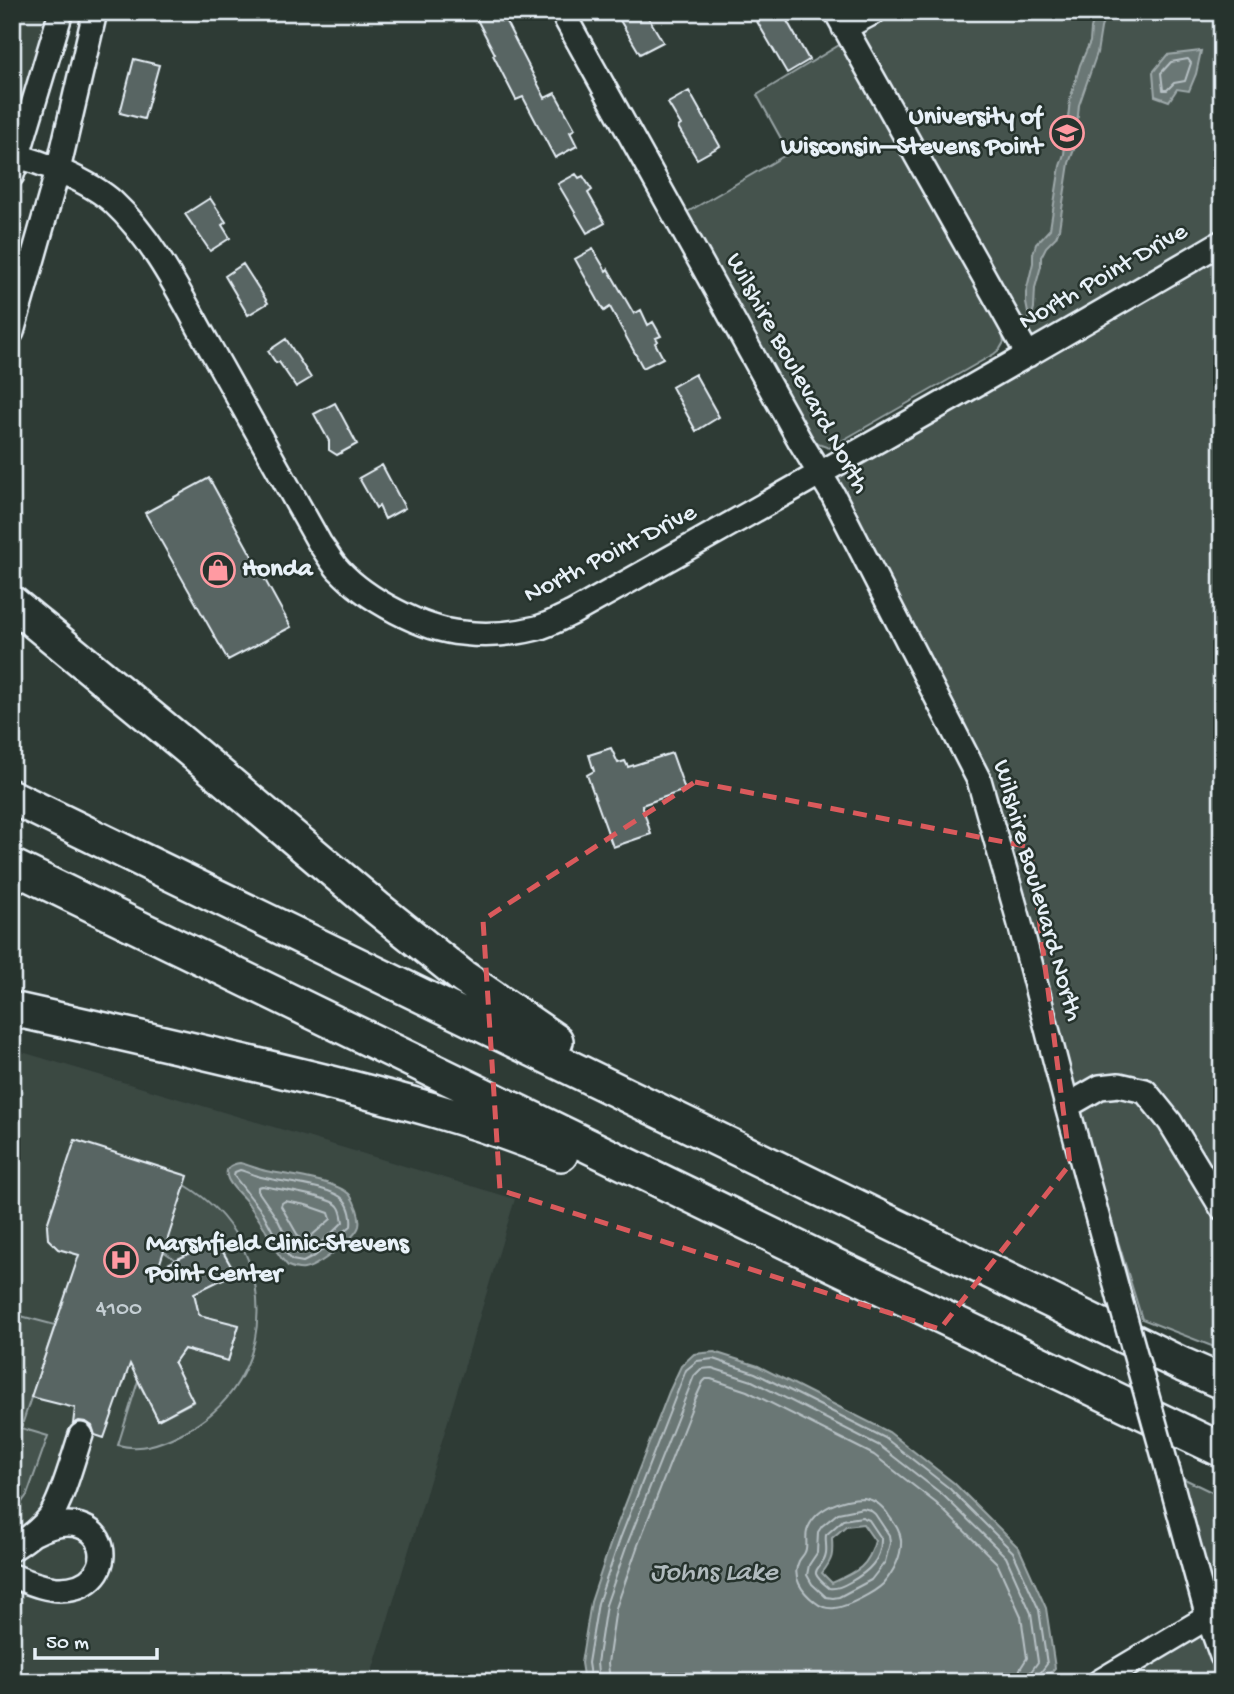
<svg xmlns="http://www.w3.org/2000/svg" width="1234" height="1694" font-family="'Gochi Hand',sans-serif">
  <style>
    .built { fill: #3b4843 }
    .green { fill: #45524e; stroke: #96a2a3; stroke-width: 2 }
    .water { fill: #6b7775; stroke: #9da8a9; stroke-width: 2; fill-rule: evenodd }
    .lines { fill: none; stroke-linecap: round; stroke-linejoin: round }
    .shore { stroke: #b6c0c4; stroke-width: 2 }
    .building { fill: #596563; stroke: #e8f1f8; stroke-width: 2 }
    .minor-casing { stroke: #e8f1f8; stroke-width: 28 }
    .highway-casing { stroke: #e8f1f8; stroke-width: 38 }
    .minor { stroke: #26332d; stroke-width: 23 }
    .highway { stroke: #26332d; stroke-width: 33 }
    .minor-bridge-casing { stroke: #e8f1f8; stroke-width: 28; stroke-linecap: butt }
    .minor-bridge { stroke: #26332d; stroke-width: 23 }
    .marked { fill: none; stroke: #da5a5c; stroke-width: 5; stroke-dasharray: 14 9; stroke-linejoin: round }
    .labels { text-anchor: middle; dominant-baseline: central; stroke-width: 5; stroke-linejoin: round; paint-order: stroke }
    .number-label { font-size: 23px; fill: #c4ced3 }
    .poi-label { font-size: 26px; font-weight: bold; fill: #e8f1f8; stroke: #26332d; text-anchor: start }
    .street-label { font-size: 26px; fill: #e8f1f8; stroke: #26332d }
    .water-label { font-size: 28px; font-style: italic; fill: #b0babd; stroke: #26332d }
  </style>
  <rect width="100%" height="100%" fill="#2e3b35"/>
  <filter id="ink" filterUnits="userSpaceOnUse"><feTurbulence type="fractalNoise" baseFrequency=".0143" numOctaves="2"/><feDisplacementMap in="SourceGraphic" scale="14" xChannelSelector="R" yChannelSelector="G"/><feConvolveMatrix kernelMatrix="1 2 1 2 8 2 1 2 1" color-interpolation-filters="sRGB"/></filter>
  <g filter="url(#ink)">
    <path class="built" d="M12 12H61L12 175Z
      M12 1049 515 1199 369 1682H67L12 1667Z"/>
    <path class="green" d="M874 12H1222V1350L1142 1319 1020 924 985 800 820 474 1028 355 844 28Z
      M846 41 997 311 1004 342 1000 349 994 354 829 448 818 444 803 425 684 214 789 153 757 95Z
      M185 1185C281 1242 284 1384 180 1434 160 1444 140 1451 118 1445L138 1381 158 1420 193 1402 174 1363 184 1349 228 1361 239 1326 199 1315 194 1293 235 1273 217 1240 176 1260 163 1251Z
      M17 1315 55 1325 21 1428 48 1436 27 1495 12 1516V1332Z
      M1168 1471 1222 1497V1682H1102L1208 1617Z"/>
    <path class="water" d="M1096 12H1106L1101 28 1097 53 1079 105 1075 147 1069 163 1059 229 1056 237 1046 247 1041 257V266L1035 288 1034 308 1030 323 1026 303V292L1033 263V254L1036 244 1050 229 1060 166 1064 154 1070 100 1080 65 1090 42 1091 29Z
      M1201 51 1196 74 1189 91 1177 89 1169 101 1155 96 1153 72 1167 55Z
      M240 1163C249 1165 257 1169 266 1171 286 1175 336 1180 350 1195 355 1202 361 1217 359 1226 356 1238 317 1267 304 1269 298 1270 293 1268 288 1266 277 1255 272 1243 265 1229 260 1220 253 1211 247 1202 241 1194 229 1186 227 1176 225 1167 232 1164 240 1163Z
      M714 1352 758 1366 889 1432 954 1483 1019 1548 1046 1608 1055 1668 1042 1682H584L581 1663 591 1602 613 1536 669 1392 681 1366 694 1354ZM863 1524 875 1541C868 1568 856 1572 832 1583L822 1573C833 1559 833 1555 832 1538L846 1526Z"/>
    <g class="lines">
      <path class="shore" d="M1188 59 1191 63 1185 81 1174 83 1167 90H1163L1161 73 1171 62Z
        M240 1170C247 1172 254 1175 261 1177 280 1182 332 1186 344 1200 350 1207 352 1218 351 1226L315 1256 303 1262 292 1260 281 1247 263 1213 234 1176 235 1172Z
        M262 1186C277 1189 329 1196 338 1206 342 1211 342 1217 343 1222 331 1234 314 1252 297 1253L289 1243 278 1220 258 1191V1187Z
        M285 1201 306 1205 329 1213 331 1219 310 1237 301 1241 281 1206 282 1203Z
        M864 1498C876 1500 883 1506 889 1516 894 1523 900 1530 901 1540 902 1556 893 1572 883 1584 875 1592 847 1607 835 1608 828 1609 821 1607 815 1602 802 1592 791 1577 799 1561 801 1557 804 1555 805 1552 808 1546 805 1538 807 1531 814 1508 843 1498 864 1498Z
        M863 1508 870 1510 875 1514 889 1535 890 1543 885 1562 871 1580 839 1597 833 1598 826 1597 812 1584 807 1575 809 1565 817 1553 818 1532 822 1526 838 1513Z
        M862 1517 869 1520 881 1538C882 1560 868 1572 850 1582 843 1586 837 1589 829 1588 803 1567 823 1572 826 1553 827 1547 825 1541 826 1535L843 1520Z
        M591 1682 588 1663 598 1603 620 1539 686 1370 697 1361 713 1359 755 1373 885 1438 949 1488 1013 1552 1039 1610 1047 1664 1038 1676 1037 1682
        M599 1682 597 1663 606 1605 628 1542 694 1376 701 1369 712 1368 752 1381 880 1446 943 1495 1006 1557 1031 1613 1038 1662 1030 1673 1029 1682
        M610 1682 608 1663 616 1608 638 1545 694 1402 703 1382 706 1379H711L747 1391 874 1455 936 1503 997 1563 1021 1616 1027 1658 1020 1669 1018 1682"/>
    </g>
    <path class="building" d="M473 12H501L545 98 555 93 575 129 570 132 577 146 555 158 523 97 516 100 493 55 495 54Z
      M615 12H645L663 42 640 54Z
      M765 12H782L809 60 787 73 755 18Z
      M134 59 159 65 144 119 120 113Z
      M689 91 720 146 697 159 678 127 681 125 668 103Z
      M576 174 579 178 583 176 592 190 588 193 605 223 587 233 558 184Z
      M210 198 226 222 222 225 230 238 210 251 185 214Z
      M593 249 606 271 608 269 634 314 641 310 648 325 653 322 661 336 656 338 658 341 655 343 663 358 643 368 610 307 604 311 575 259Z
      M243 264 268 303 248 315 225 276Z
      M286 339 311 378 296 387 279 362 276 363 268 351Z
      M695 374 719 417 696 431 672 387Z
      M335 403 357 444 337 455 329 450V441L314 414Z
      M382 465 405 508 385 519 379 506 376 508 359 478Z
      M209 478 291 627 228 660 145 513Z
      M611 748 618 763 625 761 628 767 672 753 685 790 642 805 651 834 613 847 587 775 594 771 589 755Z
      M75 1140 188 1176 158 1269 216 1240 235 1273 194 1293 199 1315 239 1325 228 1361 184 1349 174 1363 193 1401 158 1420 130 1364 104 1438 95 1435 92 1426 86 1422 79 1421 73 1424 75 1408 31 1397 79 1255 58 1249 48 1239 47 1225Z"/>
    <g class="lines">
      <g class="minor-casing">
        <path id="minor" d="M562 12 800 441 833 495 979 780 1020 924 1067 1106 1120 1300
          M836 12 1028 355
          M844 28 874 12
          M12 155C41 161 91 182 113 202 154 240 181 296 208 344 245 411 283 477 320 544 327 553 332 563 339 570 366 599 423 630 462 633 487 636 513 634 537 628 549 625 561 618 572 613 790 491 1007 368 1222 242
          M12 175 61 12
          M12 332 58 170 95 12
          M1067 1106 1100 1087 1119 1085 1145 1091 1170 1122 1222 1208
          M1168 1471 1208 1617 1222 1656
          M12 1549C26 1540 40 1530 50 1517 63 1498 73 1458 81 1435
          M12 1576C27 1581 44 1589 60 1589 126 1589 112 1494 33 1534
          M1099 1682 1208 1617"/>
      </g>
      <g class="highway-casing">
        <path id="highway" d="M12 603 183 744 377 908 463 977 556 1041
          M12 797 1183 1365 1222 1382
          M12 866 840 1268 1222 1450
          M12 1009C111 1031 209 1053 307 1077 393 1098 479 1120 561 1154"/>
      </g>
      <use href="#minor" class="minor"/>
      <use href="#highway" class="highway"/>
      <g class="minor-bridge-casing">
        <path id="minor-bridge" d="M1120 1300 1168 1471"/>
      </g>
      <use href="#minor-bridge" class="minor-bridge"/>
    </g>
  </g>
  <path class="marked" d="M695 782 1030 847 1070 1164 940 1329 500 1190 483 920Z"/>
  <defs>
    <g id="university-ring" transform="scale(1.75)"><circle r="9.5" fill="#26332d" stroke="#ff9aa2" stroke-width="1.5"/><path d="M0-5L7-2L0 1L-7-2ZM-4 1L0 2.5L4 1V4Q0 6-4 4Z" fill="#ff9aa2"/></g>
    <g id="shop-ring" transform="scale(1.75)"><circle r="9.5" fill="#26332d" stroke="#ff9aa2" stroke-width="1.5"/><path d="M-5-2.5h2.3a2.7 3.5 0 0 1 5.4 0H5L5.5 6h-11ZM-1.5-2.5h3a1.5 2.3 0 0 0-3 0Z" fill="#ff9aa2"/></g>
    <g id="hospital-ring" transform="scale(1.75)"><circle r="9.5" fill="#26332d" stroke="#ff9aa2" stroke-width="1.5"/><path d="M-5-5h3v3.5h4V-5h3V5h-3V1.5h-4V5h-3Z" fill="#ff9aa2"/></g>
  </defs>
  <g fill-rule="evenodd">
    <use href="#university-ring" x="1067" y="133"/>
    <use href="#shop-ring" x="218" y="570"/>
    <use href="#hospital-ring" x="121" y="1260"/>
  </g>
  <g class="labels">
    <g class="number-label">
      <text x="119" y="1309">4100</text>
    </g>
    <g class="poi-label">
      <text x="1042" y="118" text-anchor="end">University of<tspan x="1042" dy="30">Wisconsin–Stevens Point</tspan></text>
      <text x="242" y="570">Honda</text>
      <text x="146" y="1245">Marshfield Clinic-Stevens<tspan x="146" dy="30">Point Center</tspan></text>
    </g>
    <g class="street-label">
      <text transform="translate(1104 278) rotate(-30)">North Point Drive</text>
      <text transform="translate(796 374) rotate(61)">Wilshire Boulevard North</text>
      <text transform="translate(611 555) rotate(-27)">North Point Drive</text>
      <text transform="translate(1036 891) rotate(74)">Wilshire Boulevard North</text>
    </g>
    <g class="water-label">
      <text x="714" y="1573">Johns Lake</text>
    </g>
  </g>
  <rect width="1234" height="1694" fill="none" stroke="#26332d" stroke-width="42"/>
  <rect x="21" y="21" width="1192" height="1652" fill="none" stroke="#e8f1f8" stroke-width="2.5" filter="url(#ink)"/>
  <path d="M35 1648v10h122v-10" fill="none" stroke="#e8f1f8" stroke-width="3.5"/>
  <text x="46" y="1648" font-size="21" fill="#e8f1f8" stroke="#26332d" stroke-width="5" paint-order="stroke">50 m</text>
</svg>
